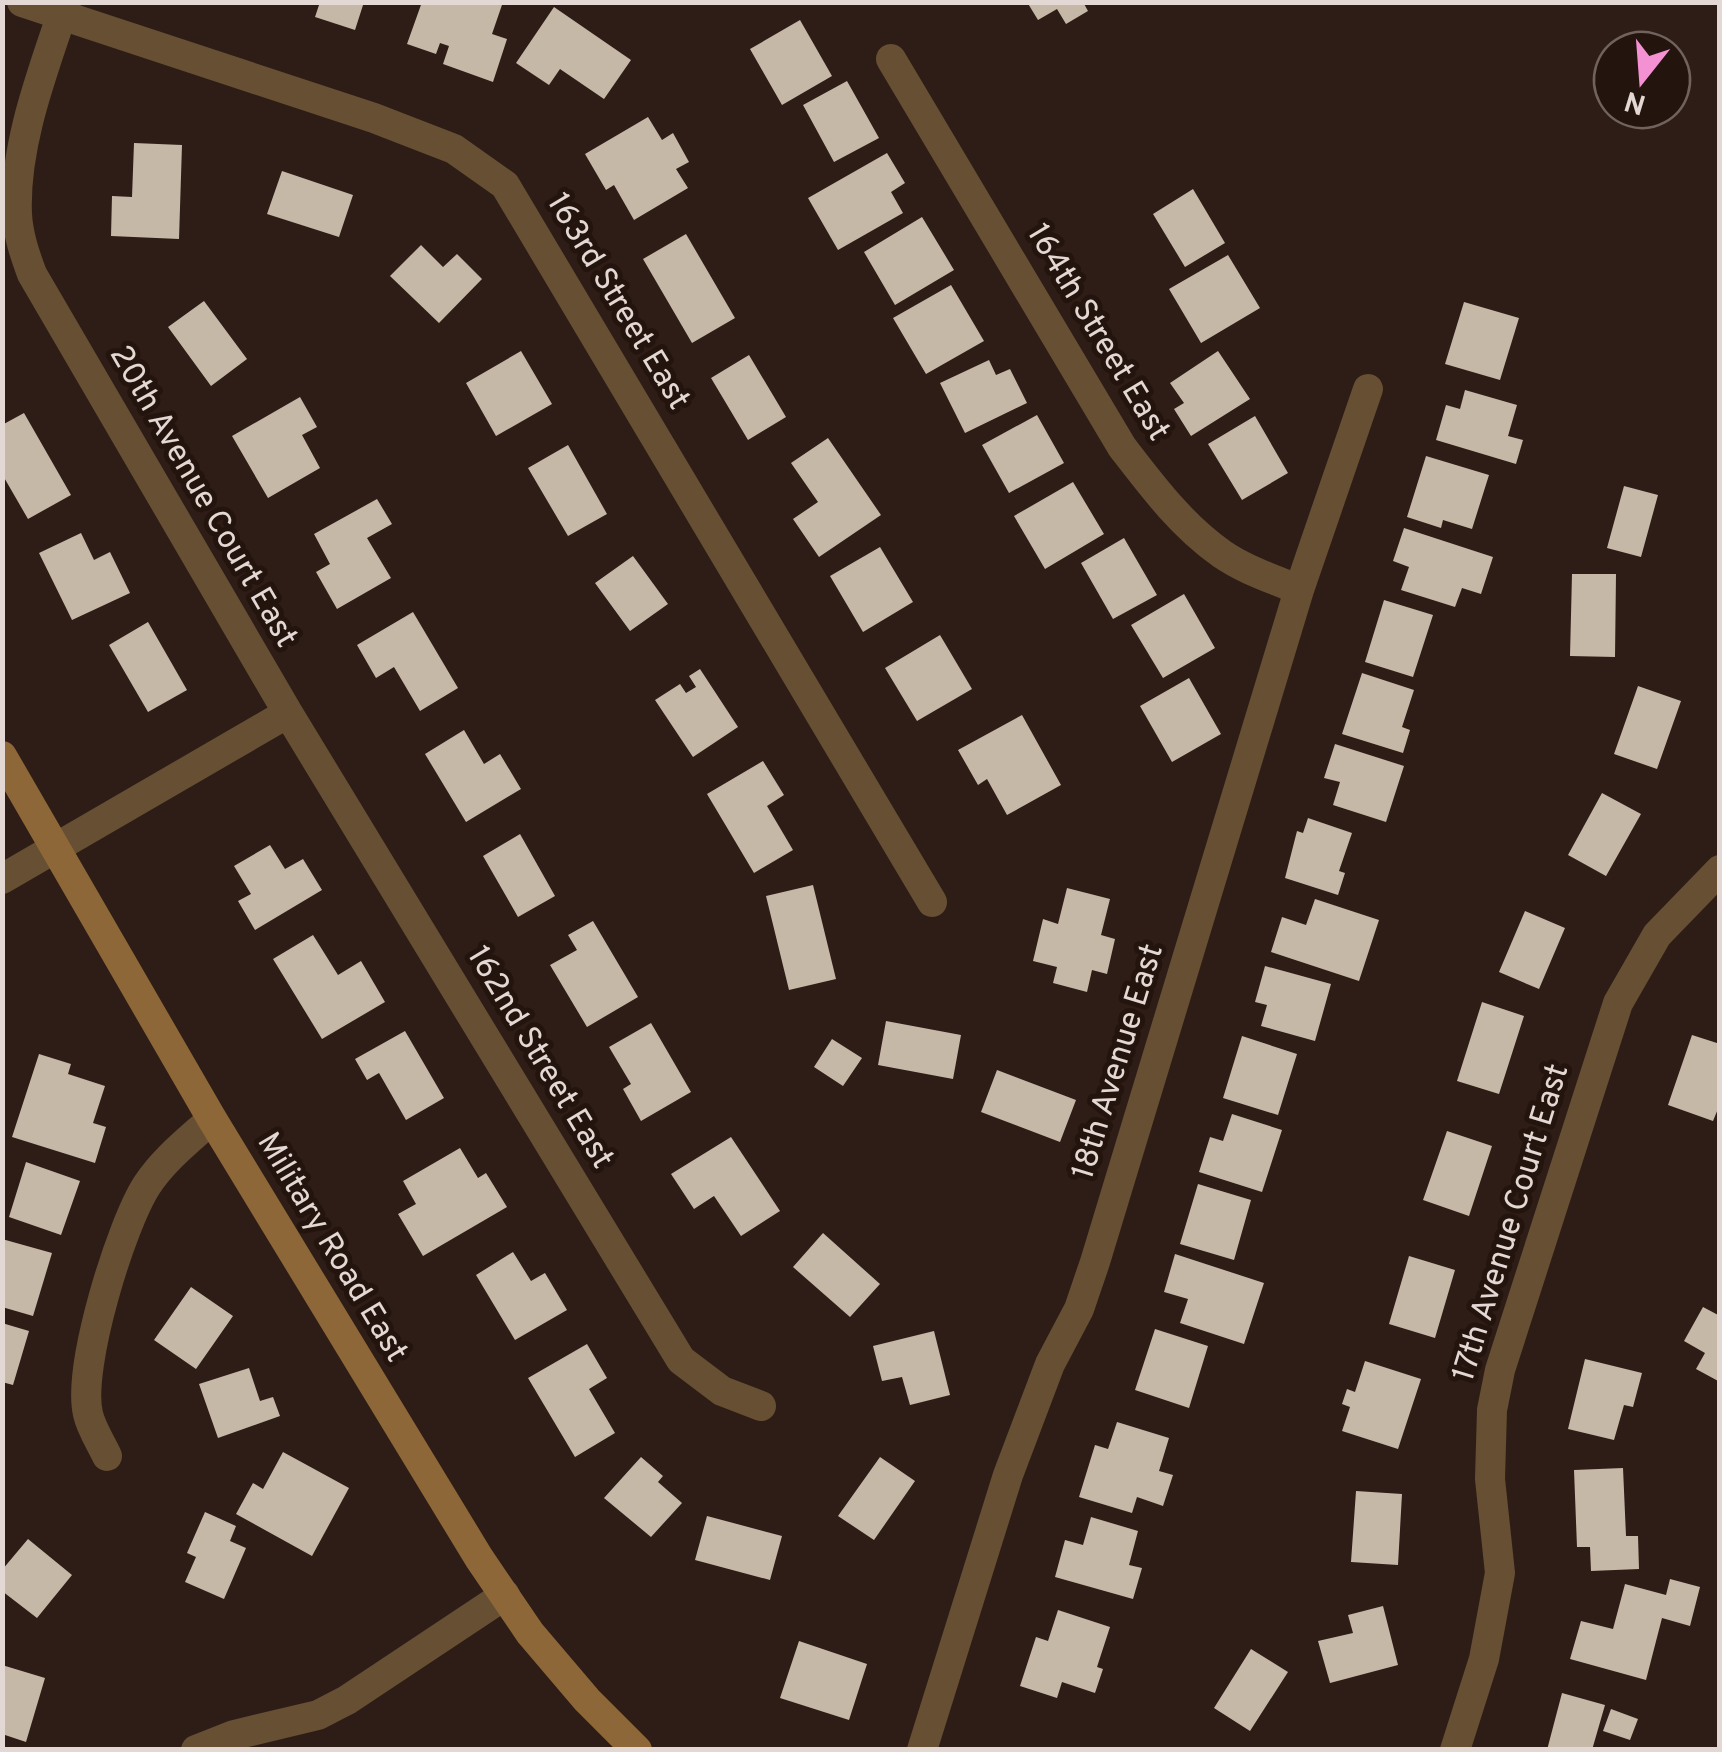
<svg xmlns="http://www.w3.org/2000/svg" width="1722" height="1752" font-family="Overpass,sans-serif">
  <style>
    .building { fill: #c6b8a7 }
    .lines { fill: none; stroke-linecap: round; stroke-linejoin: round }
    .street { stroke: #664f32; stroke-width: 30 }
    .secondary { stroke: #8d6737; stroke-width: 30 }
    .labels { text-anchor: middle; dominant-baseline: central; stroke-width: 10; stroke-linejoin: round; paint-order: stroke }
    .street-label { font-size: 32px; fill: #e4d8d4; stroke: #24140e }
  </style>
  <rect width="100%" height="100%" fill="#2e1d17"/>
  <path class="building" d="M320 2H364L355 30 315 17Z
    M422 2H503L492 34 507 39 493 82 443 64 449 46 440 43 436 54 407 44Z
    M1027 2H1083L1088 11 1066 24 1057 9 1038 20Z
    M554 7 631 60 604 99 560 69 549 85 516 63Z
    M800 20 832 76 782 105 750 49Z
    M847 81 879 138 834 162 803 105Z
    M648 117 662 140 673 133 689 162 676 169 688 188 634 220 614 185 606 190 585 154Z
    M134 143 182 145 179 239 111 236 112 196 132 197Z
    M887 153 905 183 891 192 903 213 838 250 808 198Z
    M282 171 353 195 339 237 267 214Z
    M1193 189 1225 243 1185 267 1153 214Z
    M922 217 954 270 895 305 864 252Z
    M686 234 735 318 692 343 643 259Z
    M421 245 443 267 457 254 482 279 439 323 390 276Z
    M1228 255 1260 308 1201 343 1169 289Z
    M951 285 984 341 926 374 893 318Z
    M204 301 247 359 211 386 168 327Z
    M1464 302 1519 318 1500 380 1445 364Z
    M521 351 552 404 496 436 466 383Z
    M1218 351 1250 399 1191 436 1174 409 1184 403 1170 383Z
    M749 355 786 417 748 440 711 378Z
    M989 360 996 375 1010 369 1027 403 965 433 940 383Z
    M1465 390 1517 405 1508 436 1523 440 1516 464 1436 440 1446 405 1460 409Z
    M300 397 317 427 302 435 320 468 268 498 232 436Z
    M24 413 71 495 28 519 2 474V425Z
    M1037 415 1064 463 1009 493 982 445Z
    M1255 416 1288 473 1242 500 1208 444Z
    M828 438 881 515 819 557 793 519 818 502 791 463Z
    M568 445 607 514 568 536 528 468Z
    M1426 456 1489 475 1472 529 1443 520 1441 528 1407 517Z
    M1073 482 1104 534 1045 569 1014 516Z
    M1624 486 1658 495 1641 557 1607 548Z
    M377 499 392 524 367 538 391 578 337 609 316 572 330 564 314 534Z
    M1404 528 1493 557 1481 594 1462 588 1455 607 1401 590 1409 567 1393 561Z
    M81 533 94 560 110 552 130 593 72 620 39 553Z
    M1124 538 1157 595 1113 619 1081 563Z
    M880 547 913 602 863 632 830 576Z
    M633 556 668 604 630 631 595 583Z
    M1572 574H1616L1615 657 1570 656Z
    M1184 594 1215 648 1163 678 1131 625Z
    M1384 600 1433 615 1413 677 1365 662Z
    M413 612 458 688 420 711 394 667 376 678 357 645Z
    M148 622 187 690 148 712 109 645Z
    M940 635 972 689 917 721 885 668Z
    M700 669 738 727 693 757 655 700 680 684 686 693 696 687 689 676Z
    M1362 673 1414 690 1402 727 1410 730 1403 753 1342 734Z
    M1189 678 1221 734 1172 762 1140 706Z
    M1638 686 1681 701 1657 769 1614 754Z
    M1022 715 1061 785 1007 815 987 779 978 785 958 750Z
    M464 730 484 764 500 754 521 789 466 822 425 754Z
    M1335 744 1404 766 1386 822 1333 805 1340 782 1324 778Z
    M763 761 784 795 767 806 793 850 754 873 707 794Z
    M1602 793 1641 814 1606 876 1568 855Z
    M1308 818 1352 833 1339 871 1345 873 1338 895 1285 878 1297 831 1303 833Z
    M520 834 555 896 518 917 483 856Z
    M270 845 285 869 303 859 322 890 255 930 238 901 251 894 234 866Z
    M813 885 836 979 789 990 766 896Z
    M1067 888 1110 899 1101 935 1115 939 1107 974 1092 970 1087 992 1053 983 1057 967 1033 961 1043 919 1058 924Z
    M1315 899 1379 920 1359 981 1271 952 1282 917 1306 925Z
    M1525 911 1565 928 1539 989 1499 972Z
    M593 921 638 997 587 1027 550 965 577 950 568 935Z
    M313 935 338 975 361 961 385 1002 322 1039 273 959Z
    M1265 966 1331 984 1315 1041 1261 1026 1267 1005 1255 1002Z
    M1482 1002 1524 1016 1499 1094 1457 1081Z
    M886 1021 961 1035 953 1079 878 1065Z
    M651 1023 691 1092 641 1121 623 1089 631 1084 609 1047Z
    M405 1031 444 1098 406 1120 379 1073 367 1080 355 1059Z
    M1692 1035 1720 1044V1104L1713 1121 1668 1105Z
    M1242 1036 1297 1054 1278 1115 1223 1098Z
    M832 1039 862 1058 843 1086 814 1067Z
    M39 1054 71 1064 68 1074 105 1086 93 1123 106 1127 95 1163 12 1137Z
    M997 1070 1076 1100 1060 1142 981 1112Z
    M1232 1114 1282 1130 1262 1192 1199 1172 1210 1137 1223 1141Z
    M1447 1131 1492 1146 1469 1216 1423 1200Z
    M731 1137 780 1211 741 1236 714 1196 694 1209 671 1174Z
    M460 1148 478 1178 486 1173 507 1207 423 1256 398 1214 416 1204 403 1181Z
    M26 1162 80 1181 61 1235 9 1217Z
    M1198 1184 1251 1200 1234 1260 1180 1244Z
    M823 1233 880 1284 850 1317 793 1267Z
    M2 1239 52 1253 33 1316 2 1307Z
    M513 1252 531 1281 545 1273 567 1310 515 1340 476 1275Z
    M1175 1254 1264 1283 1244 1344 1180 1323 1188 1299 1164 1292Z
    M1409 1256 1455 1270 1435 1338 1389 1324Z
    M191 1287 233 1316 196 1369 154 1340Z
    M1703 1307 1720 1316V1382L1696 1369 1705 1353 1684 1341Z
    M2 1323 29 1331 13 1385 2 1382Z
    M1155 1329 1208 1346 1189 1408 1135 1390Z
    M934 1331 950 1395 910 1405 902 1377 882 1381 873 1346Z
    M587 1344 607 1378 589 1389 615 1433 575 1457 528 1378Z
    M1585 1359 1642 1373 1633 1407 1624 1405 1614 1440 1568 1429Z
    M1365 1361 1421 1379 1398 1449 1342 1431 1350 1407 1342 1404 1347 1389 1355 1392Z
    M249 1368 260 1401 273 1397 280 1416 218 1438 199 1384Z
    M1117 1422 1169 1438 1159 1471 1173 1475 1163 1506 1137 1497 1132 1513 1079 1497 1095 1445 1108 1449Z
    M283 1452 349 1488 312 1556 236 1514 253 1483 263 1489Z
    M641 1457 663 1476 658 1482 682 1503 651 1537 604 1498Z
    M880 1457 915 1481 874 1540 838 1516Z
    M1623 1468 1626 1536H1638L1639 1569 1591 1571 1590 1547H1577L1574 1470Z
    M1356 1491 1402 1494 1398 1565 1351 1562Z
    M205 1512 236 1526 230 1541 246 1548 224 1599 185 1582 196 1557 187 1553Z
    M707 1516 782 1536 770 1580 695 1560Z
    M1091 1517 1138 1531 1129 1565 1142 1568 1133 1599 1055 1577 1065 1540 1083 1545Z
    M28 1539 72 1575 37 1618 2 1591V1570Z
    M1670 1579 1700 1587 1690 1626 1662 1618 1646 1680 1570 1659 1581 1621 1613 1629 1625 1584 1666 1595Z
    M1383 1606 1398 1665 1330 1683 1318 1641 1353 1633 1348 1615Z
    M1058 1610 1110 1627 1097 1667 1103 1669 1095 1693 1062 1682 1057 1698 1020 1686 1036 1637 1048 1641Z
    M799 1641 867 1664 849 1720 780 1698Z
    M1251 1649 1288 1672 1250 1731 1214 1708Z
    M2 1665 45 1678 26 1742 2 1734Z
    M1562 1693 1605 1705 1592 1750H1547Z
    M1611 1709 1638 1719 1630 1740 1603 1731Z"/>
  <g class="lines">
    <path class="street" d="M22 2 374 118 454 149 505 185 932 902
      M66 2C44 69 14 143 17 214 18 235 25 255 32 274L288 713 681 1360 722 1391 761 1406
      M891 59 1122 447C1152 486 1181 525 1222 554 1245 570 1274 579 1299 590
      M2 879 288 713
      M107 1456C101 1443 91 1428 88 1414 77 1367 121 1225 147 1185 164 1159 190 1139 212 1119
      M196 1750 234 1735 318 1715 347 1700 505 1595
      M922 1750 1008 1475 1050 1364 1079 1309 1095 1262 1299 590 1368 389
      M1455 1750 1484 1659 1500 1573 1490 1479 1492 1410 1500 1370 1618 1003 1657 935 1720 870"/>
    <path class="secondary" d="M2 756 212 1119 479 1558 530 1633 587 1700 637 1750"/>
  </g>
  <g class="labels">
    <g class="street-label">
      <text transform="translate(617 302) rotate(59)">163rd Street East</text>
      <text transform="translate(1097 333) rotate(59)">164th Street East</text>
      <text transform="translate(202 497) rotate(60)">20th Avenue Court East</text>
      <text transform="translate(539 1058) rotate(59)">162nd Street East</text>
      <text transform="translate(1119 1062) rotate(-73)">18th Avenue East</text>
      <text transform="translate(1512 1223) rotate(-73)">17th Avenue Court East</text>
      <text transform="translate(331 1248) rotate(59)">Military Road East</text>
    </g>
  </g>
  <rect width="1722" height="1752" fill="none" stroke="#e4d8d4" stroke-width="10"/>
  <g transform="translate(1642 80) rotate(197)"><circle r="48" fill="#24140e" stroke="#71625d" stroke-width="2.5"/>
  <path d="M0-8L18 38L0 25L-18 38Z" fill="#f491d3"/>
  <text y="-15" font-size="28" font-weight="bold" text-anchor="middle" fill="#e4d8d4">N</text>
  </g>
</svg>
